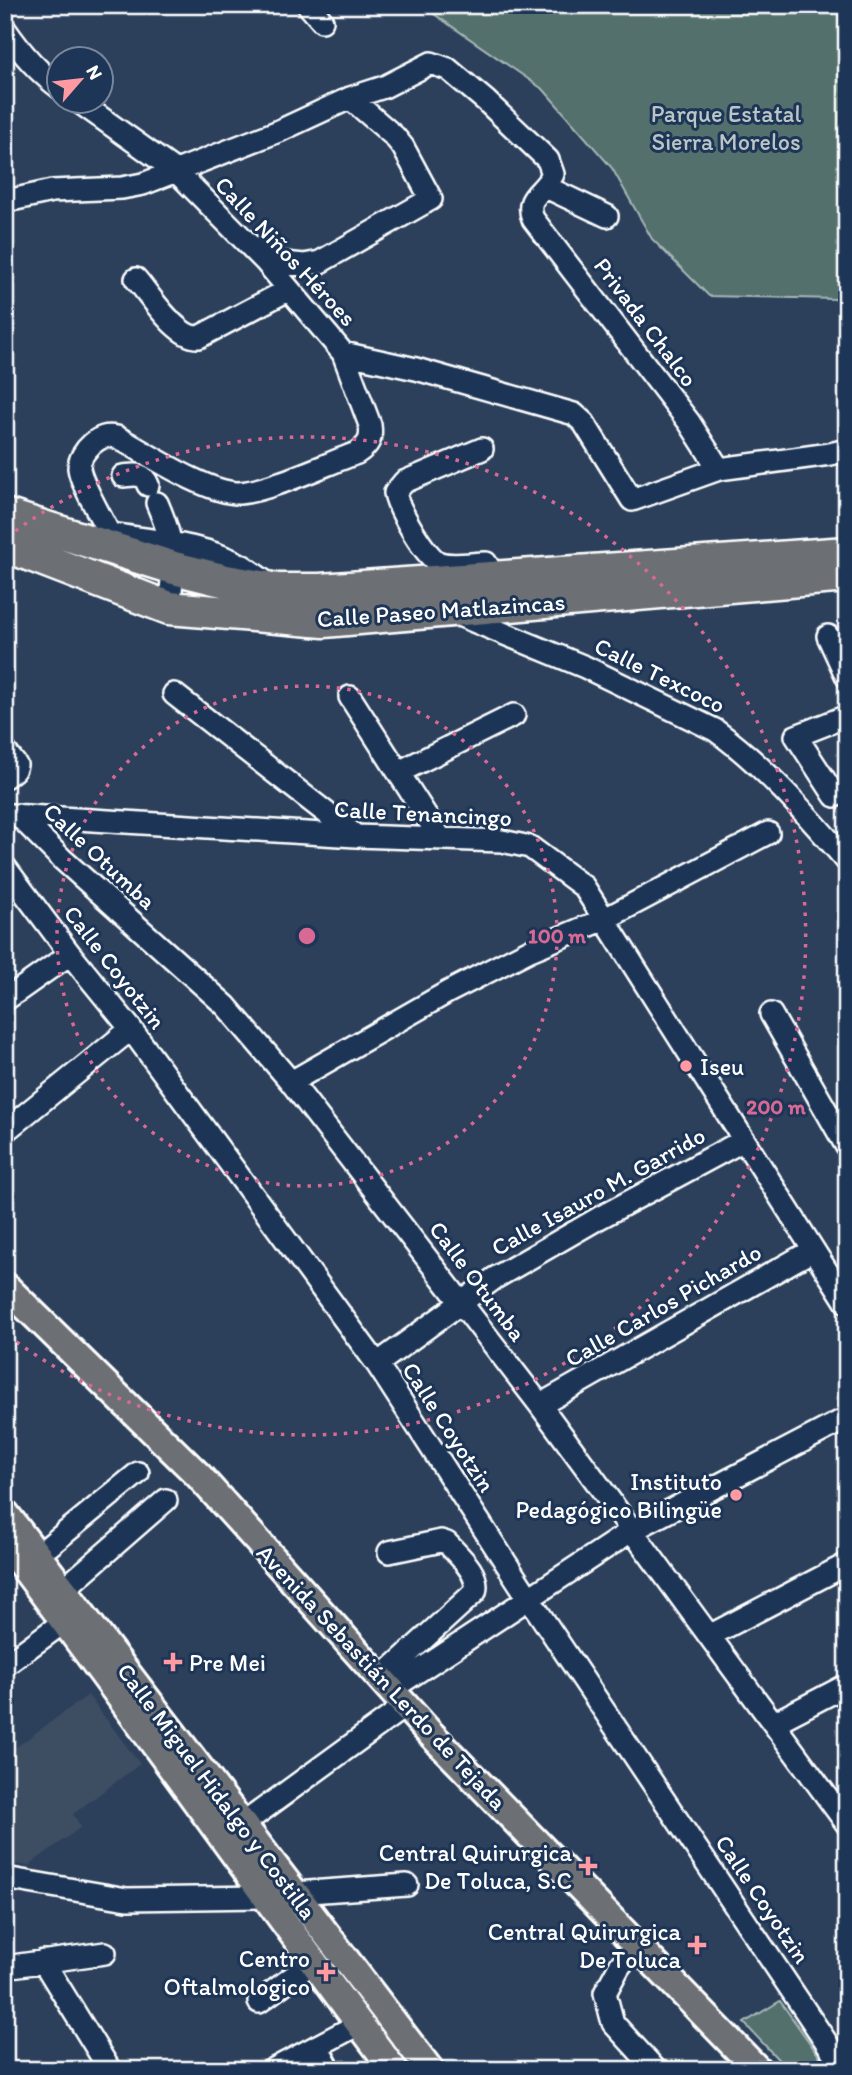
<svg xmlns="http://www.w3.org/2000/svg" width="852" height="2075" font-family="Itim,sans-serif">
  <style>
    .built { fill: #3d4d62 }
    .green { fill: #526f6d; stroke: #a8b7b6; stroke-width: 2 }
    .lines { fill: none; stroke-linecap: round; stroke-linejoin: round }
    .minor-casing { stroke: #fff; stroke-width: 26 }
    .major-casing { stroke: #fff; stroke-width: 32 }
    .highway-casing { stroke: #fff; stroke-width: 37 }
    .minor { stroke: #1d3557; stroke-width: 21 }
    .major { stroke: #6c6f75; stroke-width: 26 }
    .highway { stroke: #6c6f75; stroke-width: 32 }
    .ring { fill: none; stroke: #d76994; stroke-width: 3.5; stroke-dasharray: 3.5 7 }
    .poi-dot { fill: #ff9aa2; stroke: #1d3557; stroke-width: 2.5 }
    .labels { text-anchor: middle; dominant-baseline: central; stroke-width: 6; stroke-linejoin: round; paint-order: stroke }
    .park-label { font-size: 24px; fill: #bac5c5; stroke: #1d3557 }
    .street-label { font-size: 24px; fill: #fff; stroke: #1d3557 }
    .poi-label { font-size: 24px; fill: #fff; stroke: #1d3557; text-anchor: end }
    .centre { fill: #d76994; stroke: #1d3557; stroke-width: 3.5 }
    .ring-label { font-size: 21px; text-anchor: middle; font-weight: bold; fill: #d76994; stroke: #1d3557; stroke-width: 6; stroke-linejoin: round; paint-order: stroke }
  </style>
  <rect width="100%" height="100%" fill="#2c405c"/>
  <filter id="ink" filterUnits="userSpaceOnUse"><feTurbulence type="fractalNoise" baseFrequency=".0143" numOctaves="2"/><feDisplacementMap in="SourceGraphic" scale="14" xChannelSelector="R" yChannelSelector="G"/><feConvolveMatrix kernelMatrix="1 2 1 2 8 2 1 2 1" color-interpolation-filters="sRGB"/></filter>
  <g filter="url(#ink)">
    <path class="built" d="M88 1695 140 1764 73 1814 81 1827 28 1866 5 1862V1755Z"/>
    <path class="green" d="M421 5H847V297L836 299 709 296 652 239 612 168 544 90Z
      M780 2001 829 2070H788L744 2023Z"/>
    <g class="lines">
      <g class="minor-casing">
        <path id="minor" d="M308 5 322 21
          M5 29C20 51 38 72 60 88
          M79 102 177 172 265 261 343 353 370 425C372 439 369 445 357 453 326 464 269 491 239 493 208 494 146 453 117 437 106 435 100 437 92 444 85 450 79 459 79 468 81 486 108 527 116 549
          M546 187 607 216
          M16 199 52 191 122 188 143 184 279 131 350 98 384 87 431 63 448 69 486 101 548 160 553 174C543 194 524 196 533 219L689 422 719 469
          M265 261 304 265 320 262 431 199 403 147 394 136 350 98
          M136 279C150 295 177 339 199 337L288 290
          M343 353 416 369 574 414 584 423 632 500 719 469 830 454 847 450
          M482 449 404 482 395 493C398 508 425 558 440 563 453 567 472 563 486 563L495 578
          M123 476C135 475 143 472 148 485
          M157 503C176 547 175 562 169 608
          M111 534C154 541 204 544 243 566 252 572 261 579 270 585
          M454 613 585 667 715 730C765 766 807 815 847 861
          M828 636 847 677
          M174 694 356 836
          M350 697 441 839
          M5 751 16 765 14 770 5 777
          M399 772 514 715
          M835 796 796 736 847 716
          M11 815 356 836 502 841 530 847 584 887 847 1303
          M18 815 61 858 226 1006 291 1082 540 1405 847 1824
          M5 867 70 954 131 1029 377 1364 528 1597 845 2070
          M5 1000 70 954
          M771 1014 847 1147
          M291 1082 448 992 530 950 605 919 768 833
          M5 1131 131 1029
          M377 1364 495 1278 599 1218 744 1140
          M540 1405 813 1250
          M38 1555 138 1473
          M64 1589 166 1500
          M709 1636 847 1564
          M5 1665 65 1621
          M380 1679 475 1592C481 1574 458 1555 447 1543L441 1541 389 1552
          M390 1690 631 1531 847 1418
          M774 1723 847 1685
          M232 1832 405 1706
          M5 1878 127 1899 264 1897
          M295 1893 407 1885
          M636 1945 619 1967 605 1993 613 2023 656 2070
          M43 1961 110 2070
          M5 1967 105 1953
          M259 2002 313 1962
          M317 2046 330 2070
          M272 2070 359 2024"/>
      </g>
      <g class="major-casing">
        <path id="major" d="M5 1286 199 1476 427 1730 758 2070
          M5 1513 430 2070
          M5 1543C138 1717 262 1896 394 2070"/>
      </g>
      <g class="highway-casing">
        <path id="highway" d="M5 515 174 568 226 581 278 590H320L847 553
          M5 545 169 608 324 621 847 576"/>
      </g>
      <use href="#minor" class="minor"/>
      <use href="#major" class="major"/>
      <use href="#highway" class="highway"/>
    </g>
  </g>
  <g class="ring">
    <circle cx="307" cy="936" r="250"/>
    <path d="M7 537A499 499 0 1 1 7 1335"/>
  </g>
  <g class="poi-dot">
    <circle cx="686" cy="1066" r="7"/>
    <circle cx="736" cy="1495" r="7"/>
    <path d="M169.5 1651.5h7v7h7v7h-7v7h-7v-7h-7v-7h7z"/>
    <path d="M584.5 1855.5h7v7h7v7h-7v7h-7v-7h-7v-7h7z"/>
    <path d="M693.5 1934.5h7v7h7v7h-7v7h-7v-7h-7v-7h7z"/>
    <path d="M322.5 1961.5h7v7h7v7h-7v7h-7v-7h-7v-7h7z"/>
  </g>
  <g class="labels">
    <g class="park-label">
      <text x="726" y="113">Parque Estatal<tspan x="726" dy="28">Sierra Morelos</tspan></text>
    </g>
    <g class="street-label">
      <text transform="translate(286 251) rotate(47)">Calle Niños Héroes</text>
      <text transform="translate(646 322) rotate(53)">Privada Chalco</text>
      <text transform="translate(441 610) rotate(-4)">Calle Paseo Matlazincas</text>
      <text transform="translate(660 675) rotate(26)">Calle Texcoco</text>
      <text transform="translate(423 813) rotate(3)">Calle Tenancingo</text>
      <text transform="translate(100 856) rotate(43)">Calle Otumba</text>
      <text transform="translate(115 967) rotate(52)">Calle Coyotzin</text>
      <text transform="translate(598 1191) rotate(-29)">Calle Isauro M. Garrido</text>
      <text transform="translate(478 1281) rotate(53)">Calle Otumba</text>
      <text transform="translate(663 1305) rotate(-30)">Calle Carlos Pichardo</text>
      <text transform="translate(449 1427) rotate(57)">Calle Coyotzin</text>
      <text transform="translate(382 1677) rotate(47)">Avenida Sebastián Lerdo de Tejada</text>
      <text transform="translate(217 1791) rotate(53)">Calle Miguel Hidalgo y Costilla</text>
      <text transform="translate(763 1899) rotate(56)">Calle Coyotzin</text>
    </g>
    <g class="poi-label">
      <text x="700" y="1066" text-anchor="start">Iseu</text>
      <text x="722" y="1481">Instituto<tspan x="722" dy="28">Pedagógico Bilingüe</tspan></text>
      <text x="189" y="1662" text-anchor="start">Pre Mei</text>
      <text x="572" y="1852">Central Quirurgica<tspan x="572" dy="28">De Toluca, S.C</tspan></text>
      <text x="681" y="1931">Central Quirurgica<tspan x="681" dy="28">De Toluca</tspan></text>
      <text x="310" y="1958">Centro<tspan x="310" dy="28">Oftalmologico</tspan></text>
    </g>
  </g>
  <circle cx="307" cy="936" r="10" class="centre"/>
  <g class="ring-label">
    <text x="557" y="943">100 m</text>
    <text x="776" y="1114">200 m</text>
  </g>
  <rect width="852" height="2075" fill="none" stroke="#1d3557" stroke-width="28"/>
  <rect x="14" y="14" width="824" height="2047" fill="none" stroke="#fff" stroke-width="2.5" filter="url(#ink)"/>
  <g transform="translate(80 80) rotate(62)"><circle r="33" fill="#1d3557" stroke="#77869a" stroke-width="2"/>
  <path d="M0-5L12 26L0 18L-12 26Z" fill="#ff9aa2"/>
  <text y="-10" font-size="19" font-weight="bold" text-anchor="middle" fill="#ffffff">N</text>
  </g>
</svg>
